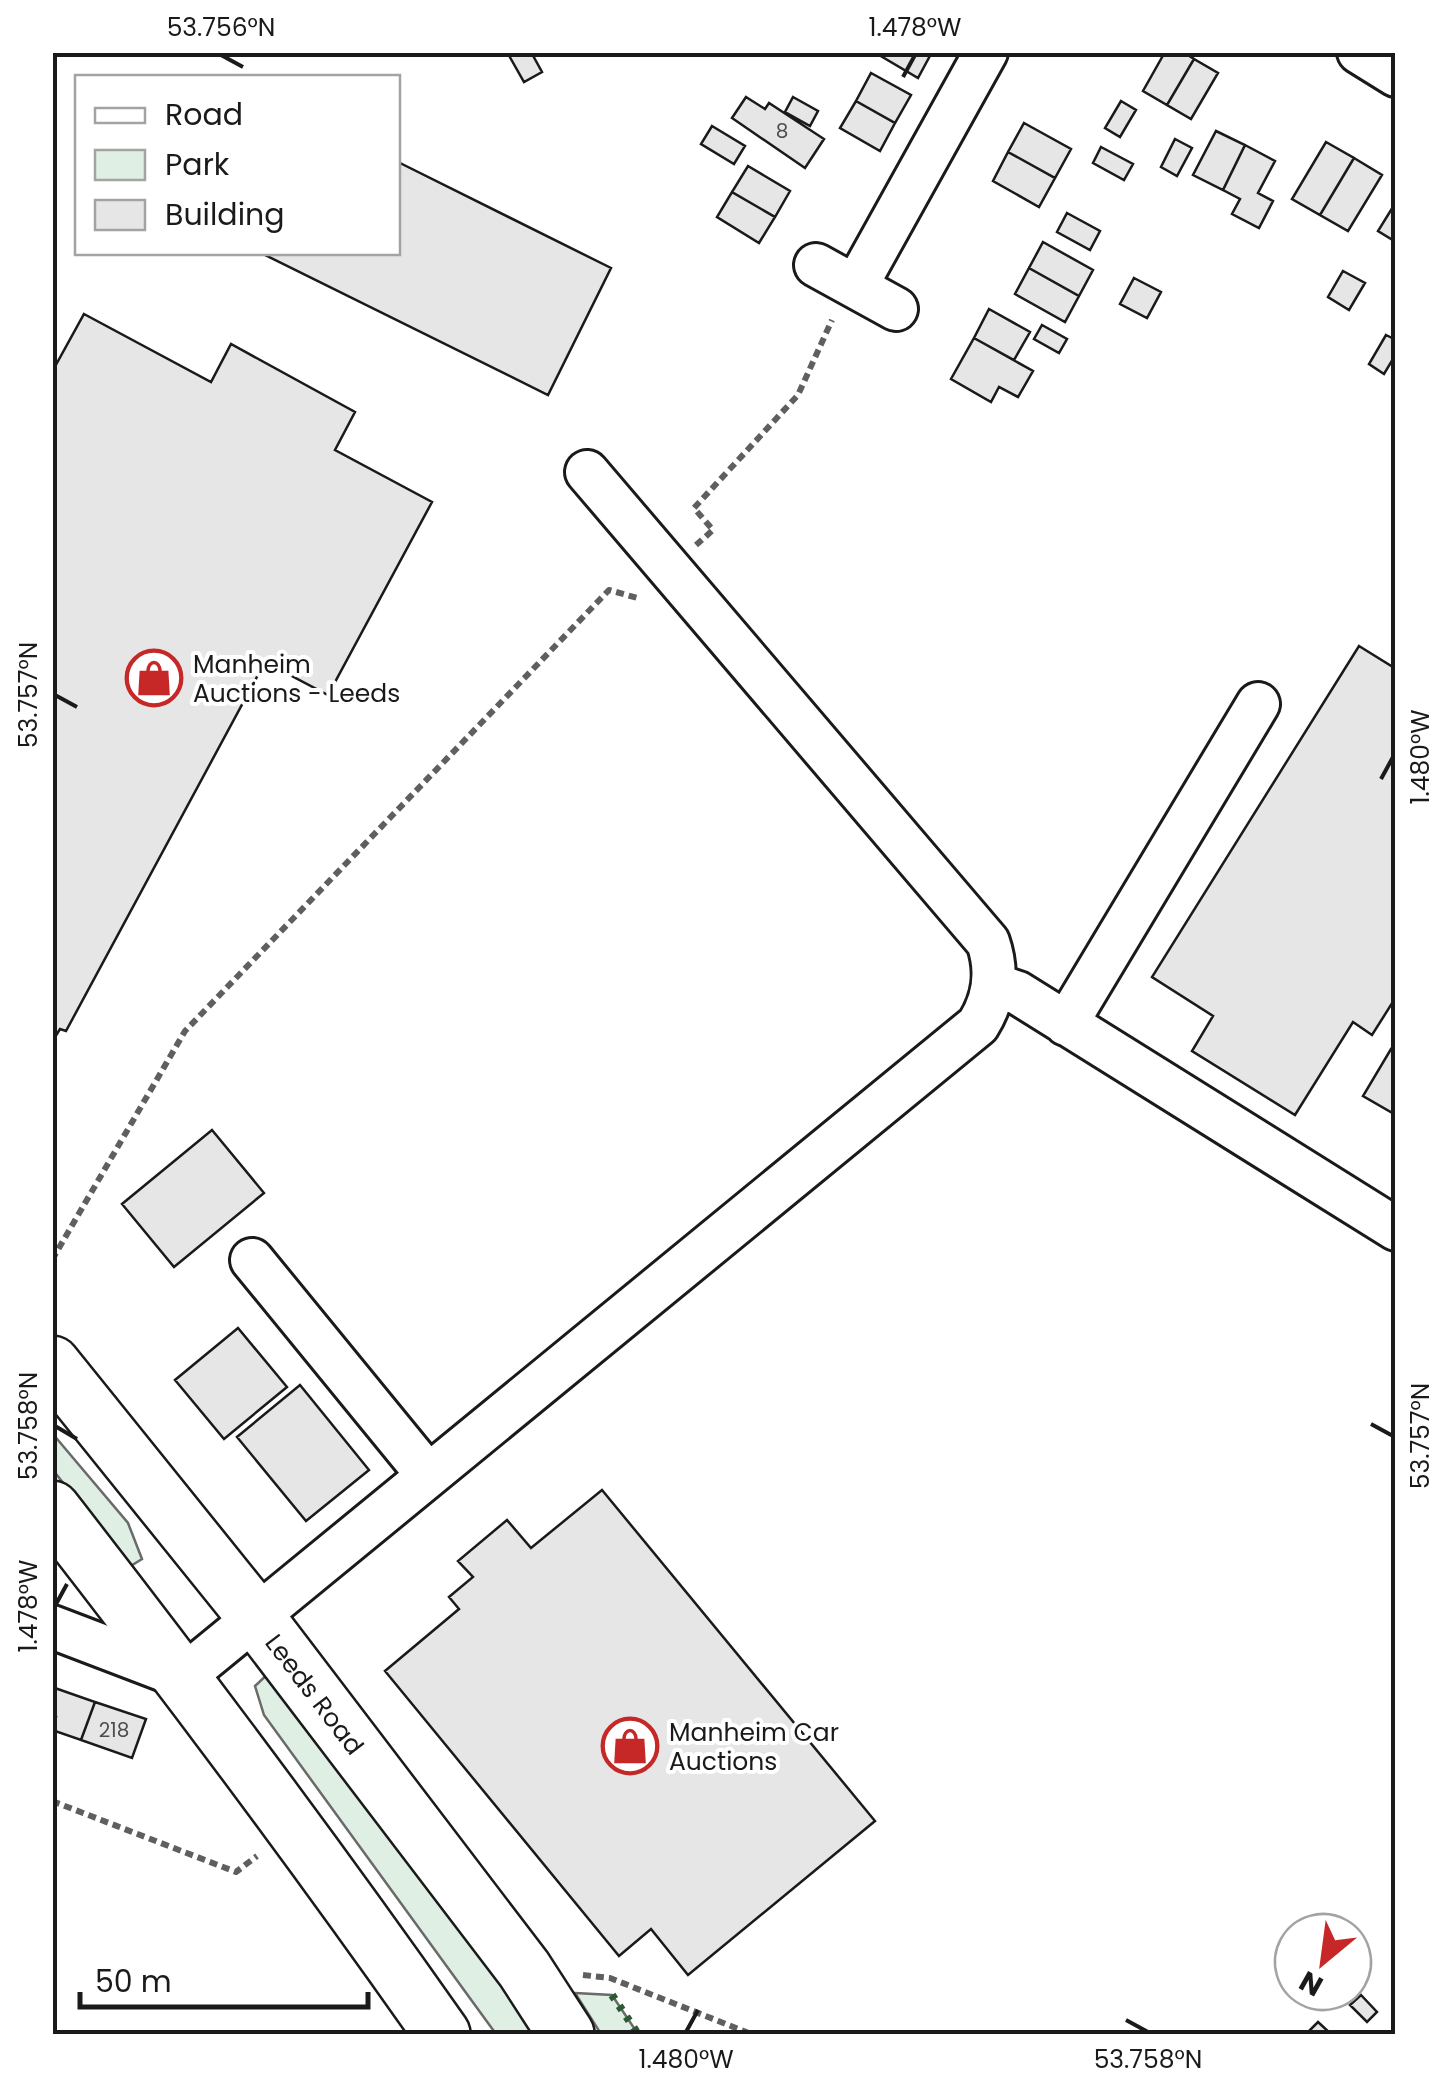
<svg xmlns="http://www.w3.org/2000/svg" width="1448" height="2087" font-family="Poppins,sans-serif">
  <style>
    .green { fill: #e0efe3; stroke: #6a6a6a; stroke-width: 2.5 }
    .building { fill: #e6e6e6; stroke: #1a1a1a; stroke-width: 2.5 }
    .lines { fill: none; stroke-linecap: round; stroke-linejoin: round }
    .minor-casing { stroke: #1a1a1a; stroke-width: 48 }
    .major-casing { stroke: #1a1a1a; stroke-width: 60 }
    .path { stroke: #5f5f5f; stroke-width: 6; stroke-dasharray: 8 5; stroke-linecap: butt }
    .minor { stroke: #fff; stroke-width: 42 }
    .major { stroke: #fff; stroke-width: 55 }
    .hedge { stroke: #2b5a34; stroke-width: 8; stroke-dasharray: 5 8; stroke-linecap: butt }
    .ticks { fill: none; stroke: #1a1a1a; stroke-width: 4 }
    .labels { text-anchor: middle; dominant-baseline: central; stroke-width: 8; stroke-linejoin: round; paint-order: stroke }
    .number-label { font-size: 20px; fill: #4d4d4d }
    .poi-label { font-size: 25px; fill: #1a1a1a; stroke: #fff; text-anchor: start }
    .street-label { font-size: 25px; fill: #1a1a1a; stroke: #fff }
    .neatline { fill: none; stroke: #1a1a1a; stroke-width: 4 }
    .ticks-label { font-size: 25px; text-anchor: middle; fill: #1a1a1a }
  </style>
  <rect width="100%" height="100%" fill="#fff"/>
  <path class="green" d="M52 1433 128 1523 142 1559 129 1567 53 1470Z
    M272 1670 538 2034H496L264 1715 255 1686Z
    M575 1993 612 1995 638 2034H601Z"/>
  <path class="building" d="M507 52H531L542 72 524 82Z
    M874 52H932L918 78Z
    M1165 52H1183L1194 59 1167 105 1143 91Z
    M1194 59 1218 73 1191 119 1167 105Z
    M871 73 911 95 895 123 856 101Z
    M746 97 765 109 769 103 824 139 805 168 732 118Z
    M793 97 818 111 810 126 785 112Z
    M856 101 895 123 880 151 840 128Z
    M1121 101 1136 110 1120 137 1105 128Z
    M1024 123 1071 149 1055 178 1008 152Z
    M712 126 745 146 734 164 701 144Z
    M1216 131 1245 145 1223 190 1193 175Z
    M1175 139 1192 148 1177 176 1161 167Z
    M1326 142 1354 158 1320 215 1292 199Z
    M1245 145 1275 161 1258 193 1273 201 1259 228 1232 214 1240 199 1223 190Z
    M1101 147 1133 164 1124 180 1093 163Z
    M1008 152 1055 178 1039 207 993 181Z
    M1354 158 1382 175 1348 231 1320 215Z
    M398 162 611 268 548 395 259 252H398Z
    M748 166 790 191 775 217 732 192Z
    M732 192 775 217 759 243 717 217Z
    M1396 202V242L1378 231Z
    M1067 213 1100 231 1090 250 1057 232Z
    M1043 242 1093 270 1079 296 1029 268Z
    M1029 268 1079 296 1065 322 1015 294Z
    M1343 271 1365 283 1349 310 1328 297Z
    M1134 278 1161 292 1147 318 1120 304Z
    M989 309 1030 332 1014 360 974 338Z
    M84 314 211 382 231 344 355 412 335 450 432 502 328 695 265 662 66 1031 60 1029 52 1042V372Z
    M1042 325 1067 339 1059 353 1034 339Z
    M1386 335 1396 340V354L1384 374 1369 364Z
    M974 338 1033 371 1018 397 999 387 991 402 951 379Z
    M1359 646 1396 669V997L1372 1035 1353 1022 1295 1115 1192 1051 1213 1016 1152 977Z
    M1391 1049 1396 1052V1115L1363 1096Z
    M212 1130 264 1193 174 1267 122 1204Z
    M238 1328 287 1387 224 1439 175 1380Z
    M300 1385 369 1470 306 1521 237 1437Z
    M602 1490 875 1821 688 1975 651 1929 619 1956 385 1671 459 1609 449 1597 473 1577 458 1561 507 1520 531 1548Z
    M52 1687 95 1702 81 1740 52 1730 56 1717 52 1716Z
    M95 1702 146 1719 132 1758 81 1740Z
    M1361 1995 1377 2012 1367 2022 1350 2005Z
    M1318 2022 1331 2034H1309L1307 2033Z"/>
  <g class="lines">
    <g class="minor-casing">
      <path id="minor" d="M1359 52 1396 75
        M816 265 896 309
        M856 286 986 52
        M994 985 1018 993 1396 1229
        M1066 1024 1258 704
        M252 1260 427 1474
        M52 1627 183 1677 978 1025C995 998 998 971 988 942L587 472"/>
    </g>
    <g class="major-casing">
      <g id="major">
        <path id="s1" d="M52 1364 255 1616 524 1969 566 2034"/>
        <path d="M52 1509C186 1681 317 1856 442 2034"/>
      </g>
    </g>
    <path class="path" d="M696 545 713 530 694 508 798 395 832 320
      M52 1260 185 1031 609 590 641 599
      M52 1801 236 1872 257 1856
      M583 1975 610 1978 751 2034"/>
    <use href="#minor" class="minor"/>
    <use href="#major" class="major"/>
    <path class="hedge" d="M612 1995 638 2034"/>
  </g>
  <path class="ticks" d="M221 55 243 67M903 77 915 55M55 695 77 707M1381 779 1393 757M1371 1424 1393 1436M55 1426 77 1439M55 1606 67 1584M1126 2020 1148 2032M686 2032 698 2010"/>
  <defs>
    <g id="shop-ring" transform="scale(2.875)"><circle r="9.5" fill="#fff" stroke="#c62828" stroke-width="1.5"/><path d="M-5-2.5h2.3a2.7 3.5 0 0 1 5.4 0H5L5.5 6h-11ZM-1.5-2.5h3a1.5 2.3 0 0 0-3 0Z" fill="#c62828"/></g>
  </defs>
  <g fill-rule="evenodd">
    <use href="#shop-ring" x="154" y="678"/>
    <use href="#shop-ring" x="630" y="1746"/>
  </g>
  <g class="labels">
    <g class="number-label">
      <text x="782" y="131">8</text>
      <text x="114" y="1730">218</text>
    </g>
    <g class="poi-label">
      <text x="193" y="664">Manheim<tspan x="193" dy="29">Auctions - Leeds</tspan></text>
      <text x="669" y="1732">Manheim Car<tspan x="669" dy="29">Auctions</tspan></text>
    </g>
    <g class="street-label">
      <text stroke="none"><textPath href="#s1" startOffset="422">Leeds Road</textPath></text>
    </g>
  </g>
  <rect width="1448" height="2087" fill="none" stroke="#ffffff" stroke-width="110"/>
  <rect x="75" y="75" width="325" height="180" fill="#ffffff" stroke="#a3a3a3" stroke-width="2.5"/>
  <rect x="95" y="108" width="50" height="15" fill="#ffffff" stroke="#a3a3a3" stroke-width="2.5"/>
  <text x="165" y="125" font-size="30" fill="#1a1a1a">Road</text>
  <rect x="95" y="150" width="50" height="30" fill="#e0efe3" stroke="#a3a3a3" stroke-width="2.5"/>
  <text x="165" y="175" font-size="30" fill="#1a1a1a">Park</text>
  <rect x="95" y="200" width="50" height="30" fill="#e6e6e6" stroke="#a3a3a3" stroke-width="2.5"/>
  <text x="165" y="225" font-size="30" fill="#1a1a1a">Building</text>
  <g transform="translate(1323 1962) rotate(209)"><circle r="48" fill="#ffffff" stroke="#a3a3a3" stroke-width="2.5"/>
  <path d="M0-8L18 38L0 25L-18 38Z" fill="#c62828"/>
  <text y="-15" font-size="28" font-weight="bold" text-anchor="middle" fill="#1a1a1a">N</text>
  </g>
  <path d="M80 1992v15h288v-15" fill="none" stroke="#1a1a1a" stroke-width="5"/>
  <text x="95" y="1992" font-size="30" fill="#1a1a1a" stroke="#ffffff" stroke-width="8" paint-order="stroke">50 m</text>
  <rect x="55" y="55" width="1338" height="1977" class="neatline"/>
  <g class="ticks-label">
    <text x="221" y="36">53.756°N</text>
    <text x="915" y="36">1.478°W</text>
    <text transform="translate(28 695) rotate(-90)" y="9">53.757°N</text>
    <text transform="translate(1420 757) rotate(-90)" y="9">1.480°W</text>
    <text transform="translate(28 1426) rotate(-90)" y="9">53.758°N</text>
    <text transform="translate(1420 1436) rotate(-90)" y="9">53.757°N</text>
    <text transform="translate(28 1606) rotate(-90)" y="9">1.478°W</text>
    <text x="686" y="2068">1.480°W</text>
    <text x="1148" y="2068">53.758°N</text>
  </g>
</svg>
